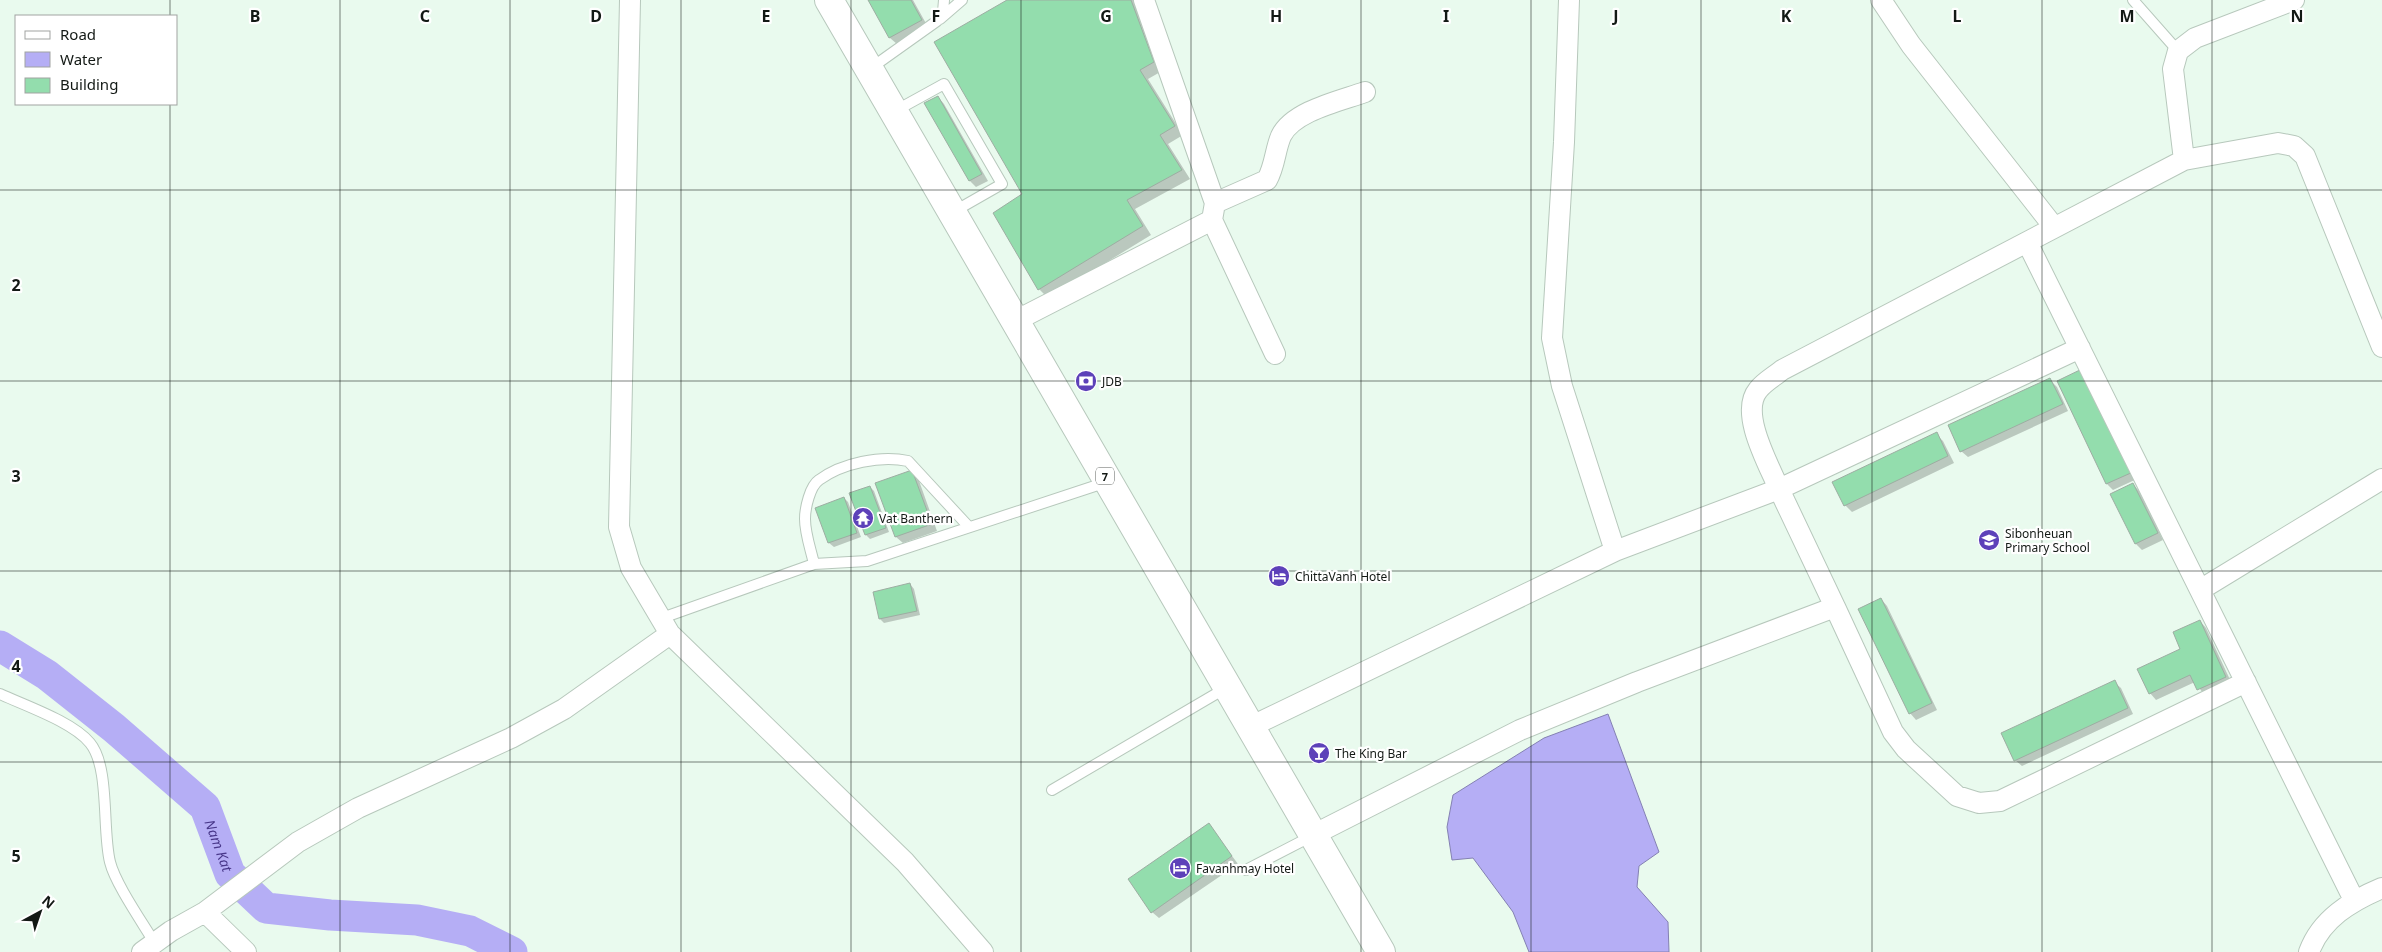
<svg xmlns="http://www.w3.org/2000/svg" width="2382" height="952" font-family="'Noto Sans',sans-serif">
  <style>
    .water { fill: #b5aef5; stroke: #8481b2 }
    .shadow { fill: #0003 }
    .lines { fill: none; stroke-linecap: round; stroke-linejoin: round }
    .river { stroke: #b5aef5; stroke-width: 31 }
    .building { fill: #93ddad; stroke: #9dada2 }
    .service-casing { stroke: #b7c8bc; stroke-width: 12 }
    .minor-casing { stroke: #b7c8bc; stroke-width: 22 }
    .trunk-casing { stroke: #b7c8bc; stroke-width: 30 }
    .service { stroke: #fff; stroke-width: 10 }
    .minor { stroke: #fff; stroke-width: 20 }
    .trunk { stroke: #fff; stroke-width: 28 }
    .grid { fill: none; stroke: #131915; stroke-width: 1; stroke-opacity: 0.55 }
    .labels { text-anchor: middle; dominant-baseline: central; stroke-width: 4.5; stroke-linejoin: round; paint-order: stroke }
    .shield { fill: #fff; stroke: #5a5e5b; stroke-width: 1 }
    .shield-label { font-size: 11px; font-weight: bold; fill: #131915 }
    .poi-label { font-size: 12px; fill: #131915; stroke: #fff; text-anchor: start }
    .water-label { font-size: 14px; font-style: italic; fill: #49388a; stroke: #fff }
    .grid-label { font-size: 16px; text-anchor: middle; font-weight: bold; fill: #131915; stroke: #fff; stroke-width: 4.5; stroke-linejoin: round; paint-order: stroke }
  </style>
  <rect width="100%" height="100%" fill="#e9faee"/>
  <path class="water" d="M1608 714 1659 852 1639 866 1637 887 1668 922 1669 952H1529L1513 912 1473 858 1452 860 1447 827 1453 795 1544 738Z"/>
  <path class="shadow" d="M870 0H913L928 27 897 44 890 38Z
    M1010 0H1135L1162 71 1148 79 1183 135 1168 144 1190 179 1135 209 1151 235 1048 298 1039 289 1023 194Z
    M938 97 944 104 988 181 976 187 970 181Z
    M2050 380 2057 387 2068 411 1968 457 1961 451Z
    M2058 382 2139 478 2113 490 2107 484Z
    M1936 434 1943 441 1954 463 1852 512 1845 505Z
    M912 471 918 478 937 531 903 543 896 537 877 484Z
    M2133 484 2139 491 2163 540 2142 550 2136 544Z
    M870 487 874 491 889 532 870 539 866 535Z
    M844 498 848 502 861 537 834 547 829 543 817 508Z
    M910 584 914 589 920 615 884 623 880 619 874 592Z
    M1881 599 1887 606 1937 710 1916 720 1910 713Z
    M2200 621 2206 628 2232 684 2205 696 2195 682 2156 700 2150 693Z
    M2114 682 2121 688 2133 714 2022 766 2015 760Z
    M1209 825 1238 864 1159 918 1152 912Z"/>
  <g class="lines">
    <path class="river" id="s1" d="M0 646 47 675 114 728 205 807 230 874 266 908 330 915 417 920 470 931 512 952"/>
  </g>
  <path class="building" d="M868 0H911L922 20 889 38Z
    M1007 0H1131L1154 62 1140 70 1175 126 1160 135 1182 170 1127 200 1143 226 1038 290 993 213 1022 194 934 42Z
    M938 96 982 174 969 181 924 103Z
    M2084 368 2133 472 2106 484 2057 381Z
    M2050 378 2063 404 1960 452 1948 425Z
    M1937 432 1948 456 1844 506 1832 482Z
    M912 470 932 524 895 537 875 483Z
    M2133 483 2158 533 2135 544 2110 494Z
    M870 486 886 528 865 535 849 493Z
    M844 497 857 533 828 543 815 508Z
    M910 583 917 611 879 619 873 592Z
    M1881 598 1932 703 1909 714 1858 609Z
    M2200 620 2226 677 2197 690 2190 675 2149 694 2137 669 2180 649 2173 632Z
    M2115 680 2128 708 2014 761 2001 733Z
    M1209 823 1232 856 1151 913 1128 879Z"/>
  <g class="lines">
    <g class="service-casing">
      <path id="service" d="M2133 0 2178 51
        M940 19 962 0
        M871 68 937 21 943 12 944 0
        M895 111 944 84 1002 184 953 212
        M814 564C811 550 805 534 805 519 805 508 810 486 819 480 842 463 881 455 908 461L969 527
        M662 618 814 564 867 561 1107 482
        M0 694C26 706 73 722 90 743 110 767 102 830 110 862 115 883 142 922 154 942
        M1052 790 1226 688
        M1246 870 1312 836"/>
    </g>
    <g class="minor-casing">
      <path id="minor" d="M630 0 619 527 631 568 670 634 905 862 983 952
        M1569 0 1564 142 1552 338 1562 386 1615 551
        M1881 0 1911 45 2054 227
        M2184 160 2173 69 2178 51 2195 38 2294 0
        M1215 203 1267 180C1275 166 1275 150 1281 136 1293 111 1340 101 1365 92
        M1212 220 1275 354
        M2027 242 2354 900
        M1015 321 1212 220 1215 203 1144 0
        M2200 590 2382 479
        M1835 607 1893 732 1906 749 1957 796 1979 803 2000 801 2246 682
        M1250 727 1615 551 1779 489C1769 465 1739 413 1758 390 1764 382 1775 376 1782 370L2184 160 2278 143 2294 146 2305 156 2382 347
        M1313 835 1520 730 1637 682 1835 607 1779 489 2080 348
        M205 912 298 842 358 808 511 738 564 709 670 634
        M142 952 171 931 205 912 246 952
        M2309 952C2321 919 2351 901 2382 888"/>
    </g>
    <g class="trunk-casing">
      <path id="trunk" d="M829 0 1381 952"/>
    </g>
    <use href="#service" class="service"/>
    <use href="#minor" class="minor"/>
    <use href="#trunk" class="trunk"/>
  </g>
  <path class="grid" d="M170 0V16M340 0V952M510 0V952M681 0V952M851 0V952M1021 0V952M1191 0V952M1361 0V952M1531 0V952M1701 0V952M1872 0V952M2042 0V952M2212 0V952M170 104V952M0 190H2382M0 381H2382M0 571H2382M0 762H2382"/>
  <defs>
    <g id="bank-disc" transform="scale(1.125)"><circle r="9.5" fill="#5d41b9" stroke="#fff"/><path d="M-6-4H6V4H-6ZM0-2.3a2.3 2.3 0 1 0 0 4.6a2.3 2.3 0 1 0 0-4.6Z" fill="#fff"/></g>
    <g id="temple-disc" transform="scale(1.125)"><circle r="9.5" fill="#5d41b9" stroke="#fff"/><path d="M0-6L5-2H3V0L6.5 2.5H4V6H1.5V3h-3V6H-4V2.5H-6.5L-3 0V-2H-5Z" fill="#fff"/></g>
    <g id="school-disc" transform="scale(1.125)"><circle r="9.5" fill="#5d41b9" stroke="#fff"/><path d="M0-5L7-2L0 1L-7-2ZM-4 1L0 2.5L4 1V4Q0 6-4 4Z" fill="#fff"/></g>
    <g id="hotel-disc" transform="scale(1.125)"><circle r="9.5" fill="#5d41b9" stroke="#fff"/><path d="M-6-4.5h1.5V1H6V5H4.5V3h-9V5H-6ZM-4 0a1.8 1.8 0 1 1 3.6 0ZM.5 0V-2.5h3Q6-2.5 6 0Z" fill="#fff"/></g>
    <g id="bar-disc" transform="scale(1.125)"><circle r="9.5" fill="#5d41b9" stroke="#fff"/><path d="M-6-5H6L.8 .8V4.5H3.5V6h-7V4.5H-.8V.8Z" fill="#fff"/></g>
  </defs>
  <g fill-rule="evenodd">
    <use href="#bank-disc" x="1086" y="381"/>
    <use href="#temple-disc" x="863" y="518"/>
    <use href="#school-disc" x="1989" y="540"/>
    <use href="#hotel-disc" x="1279" y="576"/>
    <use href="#bar-disc" x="1319" y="753"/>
    <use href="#hotel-disc" x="1180" y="868"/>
  </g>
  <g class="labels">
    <rect class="shield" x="1096" y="467.5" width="18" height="17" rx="4"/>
    <g class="shield-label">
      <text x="1105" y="476">7</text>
    </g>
    <g class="poi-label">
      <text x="1102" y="381">JDB</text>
      <text x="879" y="518">Vat Banthern</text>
      <text x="2005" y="533">Sibonheuan<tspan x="2005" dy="14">Primary School</tspan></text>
      <text x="1295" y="576">ChittaVanh Hotel</text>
      <text x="1335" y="753">The King Bar</text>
      <text x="1196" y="868">Favanhmay Hotel</text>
    </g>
    <g class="water-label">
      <text stroke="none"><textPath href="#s1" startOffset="302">Nam Kat</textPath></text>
    </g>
  </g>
  <g class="grid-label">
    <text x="255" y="22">B</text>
    <text x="425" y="22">C</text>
    <text x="596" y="22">D</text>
    <text x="766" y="22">E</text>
    <text x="936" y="22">F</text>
    <text x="1106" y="22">G</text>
    <text x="1276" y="22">H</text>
    <text x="1446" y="22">I</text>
    <text x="1616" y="22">J</text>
    <text x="1786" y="22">K</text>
    <text x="1957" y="22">L</text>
    <text x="2127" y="22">M</text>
    <text x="2297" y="22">N</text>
    <text x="16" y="291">2</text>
    <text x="16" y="482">3</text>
    <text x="16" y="672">4</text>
    <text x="16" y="862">5</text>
  </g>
  <rect x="15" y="15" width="162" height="90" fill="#ffffff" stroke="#a1a3a1"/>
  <rect x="25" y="31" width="25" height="8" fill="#ffffff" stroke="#a1a3a1"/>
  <text x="60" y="40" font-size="15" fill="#131915">Road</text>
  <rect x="25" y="52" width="25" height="15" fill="#b5aef5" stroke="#a1a3a1"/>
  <text x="60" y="65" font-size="15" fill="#131915">Water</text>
  <rect x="25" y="78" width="25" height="15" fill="#93ddad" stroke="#a1a3a1"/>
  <text x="60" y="90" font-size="15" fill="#131915">Building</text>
  <g transform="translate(40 912) rotate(40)" stroke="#ffffff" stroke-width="4" paint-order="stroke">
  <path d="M0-4L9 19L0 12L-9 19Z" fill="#131915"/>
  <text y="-8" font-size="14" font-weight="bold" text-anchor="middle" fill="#131915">N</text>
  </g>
</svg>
